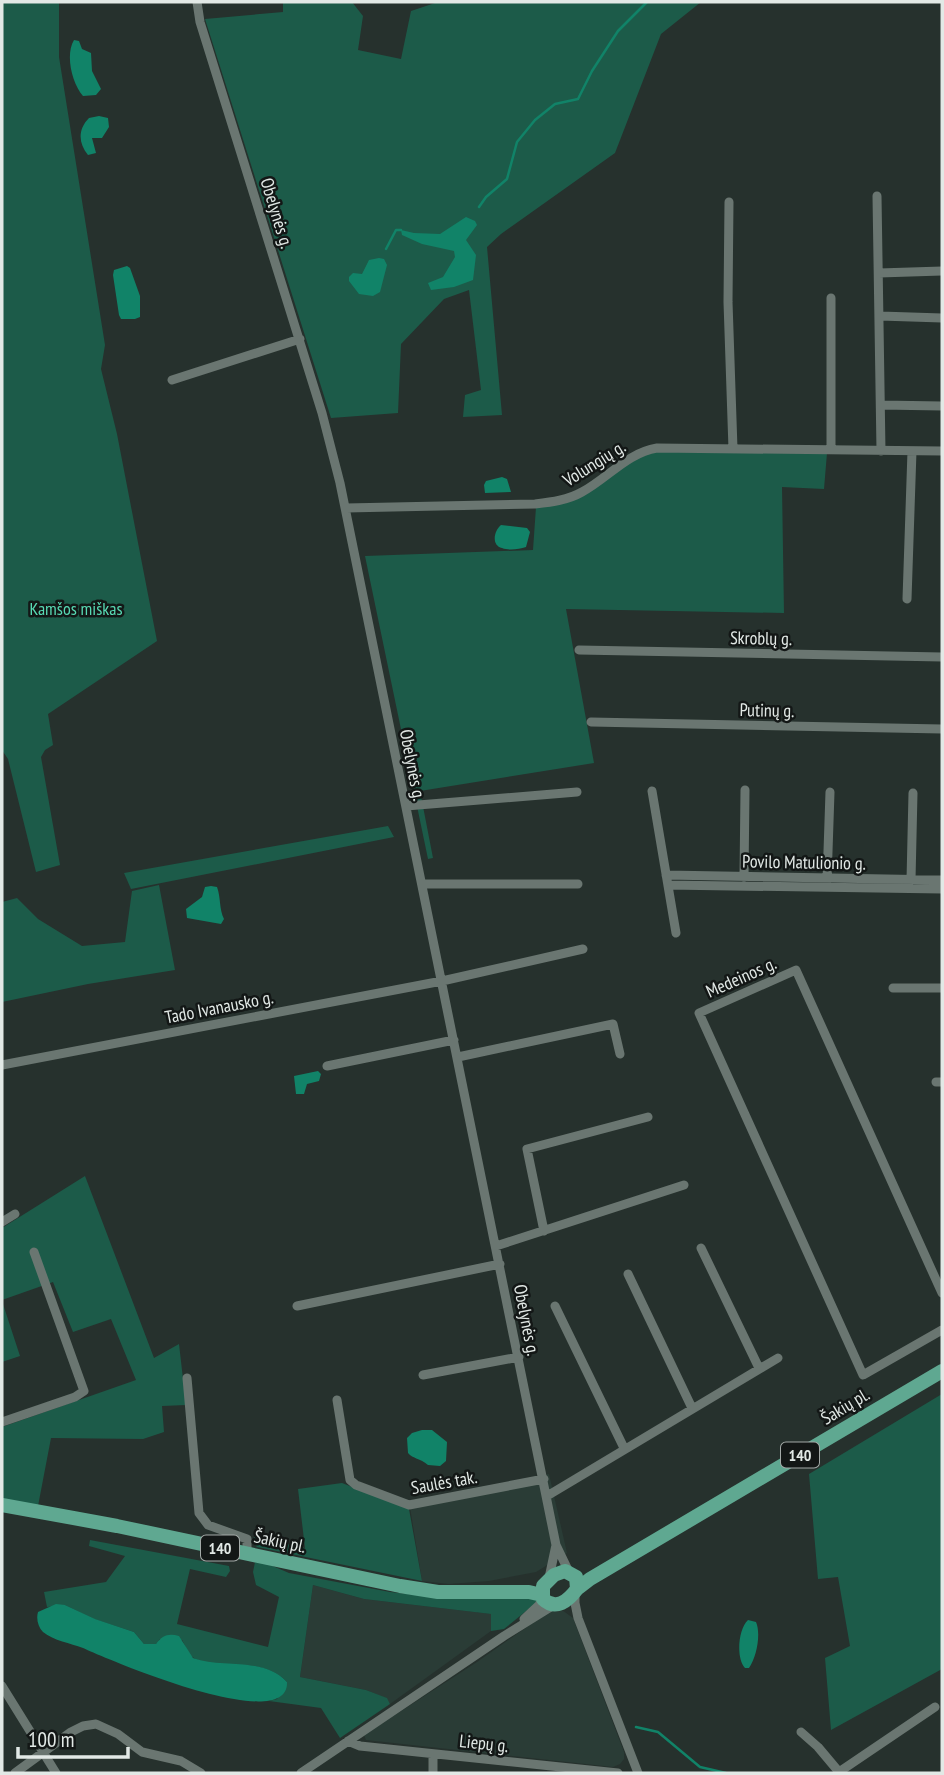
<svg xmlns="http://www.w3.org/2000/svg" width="944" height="1775" font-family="'PT Sans Narrow',sans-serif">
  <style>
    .built { fill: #2a3c36 }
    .green { fill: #1c5b49 }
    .water { fill: #118368 }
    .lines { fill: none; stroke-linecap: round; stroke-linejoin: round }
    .stream { stroke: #118368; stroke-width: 2.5 }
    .street { stroke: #6a7671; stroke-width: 9 }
    .primary { stroke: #5fa891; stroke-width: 14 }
    .labels { text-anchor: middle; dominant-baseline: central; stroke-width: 5; stroke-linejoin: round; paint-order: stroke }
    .shield { fill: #131716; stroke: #a4aaa8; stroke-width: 2 }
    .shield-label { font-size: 16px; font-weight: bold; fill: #e2e9e6 }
    .street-label { font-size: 18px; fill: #e2e9e6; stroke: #131716 }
    .park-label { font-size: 18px; fill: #58dab4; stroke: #131716 }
  </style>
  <rect width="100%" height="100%" fill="#26312d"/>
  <path class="built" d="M549 1474 567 1553 536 1572 489 1581 449 1584 422 1581 409 1501Z
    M313 1585 364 1599 492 1614 491 1631 390 1704 386 1698 366 1690 300 1677Z
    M551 1610H562L573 1618 624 1752V1759L620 1764 613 1767 366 1740 364 1735 477 1662Z"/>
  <path class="green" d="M2 2H59V57L105 345 101 369 117 434 157 641 48 714 53 745 45 750 41 757 60 865 36 872 8 759 2 750Z
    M283 2H352L363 16 358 50 401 59 411 11 438 2H701L661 34 615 153 501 234 487 247 502 415 463 417 465 395 481 390 469 290 444 299 401 344 398 413 331 418 205 19 283 12Z
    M654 451 827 453 824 489 782 487 784 613 566 609 594 763 420 791 433 858 428 859 365 556 533 550 536 507 552 505 637 457Z
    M388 826 394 837 131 889 124 873Z
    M159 885 175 970 88 984 2 1002V902L17 898 38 919 82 946 125 942 132 891Z
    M85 1176 154 1358 179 1344 186 1405 162 1406 164 1432 143 1439 51 1438 38 1506 2 1499V1427L136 1380 111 1319 73 1332 53 1282 2 1300V1228Z
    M2 1301 20 1356 2 1362Z
    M942 1394V1669L831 1730 825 1658 850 1646 838 1577 818 1579 809 1474Z
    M342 1483 409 1509 422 1581 257 1547 254 1544V1537L305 1548 298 1489Z
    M90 1540 229 1566 230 1571 226 1577 190 1569 177 1624 268 1647 279 1597 256 1585 253 1572 255 1562 268 1564 289 1573 390 1592 452 1599 532 1595 537 1600 536 1603 504 1629 491 1631V1614L364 1599 313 1585 300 1677 366 1690 387 1698 390 1704 340 1738 321 1708 269 1701 277 1699 287 1682C261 1653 210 1674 190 1655 187 1651 185 1645 182 1640L160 1639 156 1644H144L134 1632 94 1619 65 1605 47 1607 44 1592 106 1582 125 1556 89 1546Z"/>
  <path class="water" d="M74 40 79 41 82 49 91 53 92 71 101 89 96 95 83 96C72 83 65 55 74 40Z
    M99 116 108 118 109 127 102 138H92L96 153 88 155C78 143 78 129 89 118Z
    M466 217 475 221 477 225 466 240 476 255 473 280 454 287 431 290 428 283 443 277 455 257 454 251 422 244 402 235 401 230 414 233 440 234Z
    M379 258 384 259 387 265 380 292 373 296 359 294 349 281V277L353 273 362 274 369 260Z
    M127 266 130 268 140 296V317L135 319H121L119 315 113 275 114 270Z
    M502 477 507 479 511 492 485 493 484 485 486 481Z
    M501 525 527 528 530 532 526 547C519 549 510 551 502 548 491 545 494 531 501 525Z
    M211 886 217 887C221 898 219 909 224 919L221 924 187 918 186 909 202 897 205 887Z
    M318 1071 321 1074 319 1081 307 1084 304 1094H296L294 1076Z
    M422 1430H432L447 1442 446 1461 440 1466 428 1465C420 1458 413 1459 408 1453L407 1438 412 1433Z
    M56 1604 65 1605 95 1619 134 1632 144 1644H156C162 1635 169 1633 179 1636L193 1658C223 1669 263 1656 287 1682 289 1737 107 1659 83 1648 70 1643 54 1641 43 1632 38 1627 36 1619 38 1612Z
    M748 1620 756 1622C761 1633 757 1657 749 1668H745C736 1659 738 1629 748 1620Z"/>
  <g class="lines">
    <path class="stream" d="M479 207 486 197 507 179 517 142 535 120 555 104 578 99 592 71 618 31 647 2
      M386 249 396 230H401
      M636 1727 658 1732 700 1767 726 1773"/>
    <path class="street" d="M197 2 200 22 322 413 340 483 556 1545 569 1572
      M877 196 881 451
      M729 202 728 302 733 449
      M879 273 942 271
      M880 316 942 318
      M172 380 300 339
      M881 405 942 406
      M831 449V298
      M346 508 535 504C552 502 568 500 582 492 608 478 627 453 657 448L942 451
      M907 599 912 451
      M579 650 942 657
      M591 722 942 729
      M652 791 676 933
      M406 806 577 792
      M666 875 942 880
      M744 877 745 790
      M911 880 913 793
      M827 881 830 792
      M422 884H578
      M668 885 942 889
      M893 988H942
      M458 1057 613 1024 620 1054
      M2 1065 442 981 583 949
      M327 1066 454 1040
      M936 1082H942
      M2 1222 15 1214
      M544 1231 527 1149 648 1117
      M496 1246 684 1185
      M701 1248 759 1368
      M628 1274 692 1408
      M942 1293 796 970 699 1013 863 1375 942 1330
      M297 1306 500 1264
      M555 1306 624 1448
      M423 1375 519 1357
      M187 1378 199 1513 208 1525 247 1539V1553
      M337 1400 350 1480 356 1485 409 1505 544 1479
      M2 1422 75 1397 84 1391 34 1252
      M547 1496 778 1358
      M549 1578 556 1545
      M575 1592V1603L578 1618 638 1773
      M524 1619 539 1605 543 1597
      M2 1686 56 1773
      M801 1732 818 1747 839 1772
      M348 1741 360 1746 618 1773
      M433 1754V1773
      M15 1773 71 1732 83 1726 96 1724 118 1734 142 1752 181 1761 201 1773
      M301 1773 504 1636 554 1605
      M840 1773 839 1772 935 1707"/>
    <path class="primary" d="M2 1505 117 1526 400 1586 438 1592H529L542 1595
      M565 1571 576 1577 577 1589C568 1601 556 1611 543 1599V1586L554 1575Z
      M577 1589 590 1579 942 1371"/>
  </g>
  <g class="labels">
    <g class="shield">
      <rect x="781" y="1442.5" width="38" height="25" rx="5"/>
      <rect x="201" y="1535.5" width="38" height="25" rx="5"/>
    </g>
    <g class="shield-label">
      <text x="800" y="1455">140</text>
      <text x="220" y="1548">140</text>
    </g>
    <g class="street-label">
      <text transform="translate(277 213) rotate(73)">Obelynės g.</text>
      <text transform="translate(594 463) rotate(-32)">Volungių g.</text>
      <text transform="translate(761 638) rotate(1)">Skroblų g.</text>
      <text transform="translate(767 710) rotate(1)">Putinų g.</text>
      <text transform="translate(413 765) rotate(79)">Obelynės g.</text>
      <text transform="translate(804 862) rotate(1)">Povilo Matulionio g.</text>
      <text transform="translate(741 977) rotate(-24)">Medeinos g.</text>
      <text transform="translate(219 1007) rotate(-11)">Tado Ivanausko g.</text>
      <text transform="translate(527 1320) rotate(79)">Obelynės g.</text>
      <text transform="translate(845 1406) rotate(-31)">Šakių pl.</text>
      <text transform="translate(444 1482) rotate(-10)">Saulės tak.</text>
      <text transform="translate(280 1541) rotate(12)">Šakių pl.</text>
      <text transform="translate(484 1743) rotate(6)">Liepų g.</text>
    </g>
    <g class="park-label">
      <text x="76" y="608">Kamšos miškas</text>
    </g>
  </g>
  <rect width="944" height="1775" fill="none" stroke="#e2e9e6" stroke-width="7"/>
  <path d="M18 1747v10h110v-10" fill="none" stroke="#e2e9e6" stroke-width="3.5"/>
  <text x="28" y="1747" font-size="21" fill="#e2e9e6" stroke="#131716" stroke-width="5" paint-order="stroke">100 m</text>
</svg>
